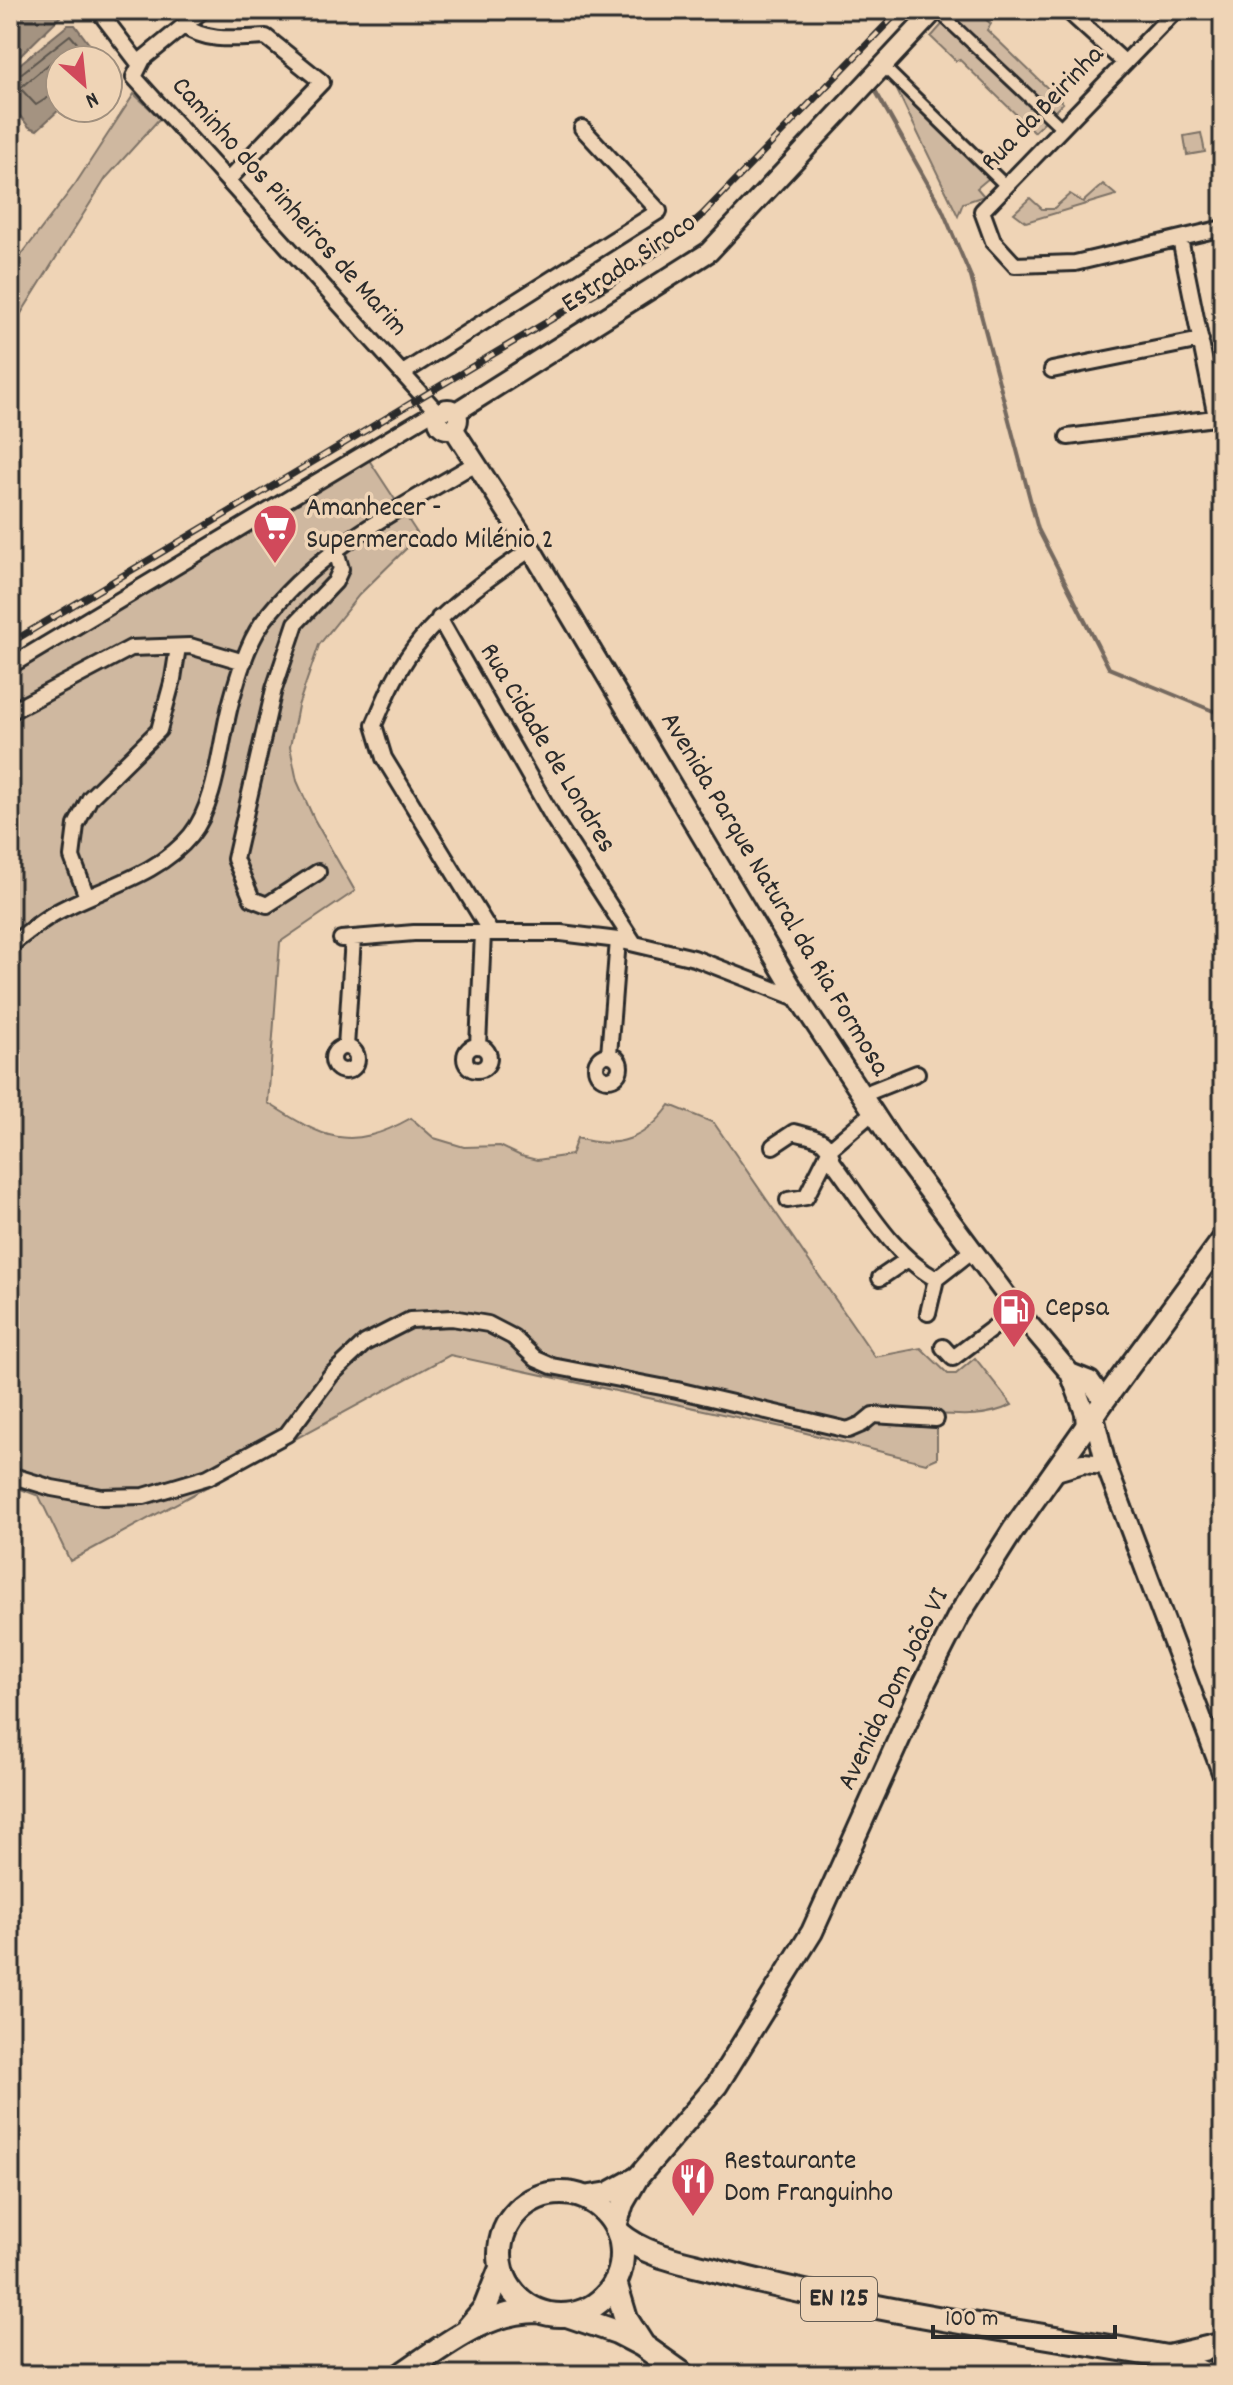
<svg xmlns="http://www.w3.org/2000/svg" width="1233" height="2385" font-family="Dekko,sans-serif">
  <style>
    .green { fill: #cfb8a0; stroke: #7d7266; stroke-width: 2 }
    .water { fill: #a49381; stroke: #74695f; stroke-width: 2 }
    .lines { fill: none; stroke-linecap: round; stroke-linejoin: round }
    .shore { stroke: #5b554d; stroke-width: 2 }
    .stream { stroke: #74695f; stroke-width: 4 }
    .pedestrian-casing { stroke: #2b2b2b; stroke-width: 16 }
    .minor-casing { stroke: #2b2b2b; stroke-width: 20 }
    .tertiary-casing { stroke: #2b2b2b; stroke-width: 24 }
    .secondary-casing { stroke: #2b2b2b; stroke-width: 26 }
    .primary-casing { stroke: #2b2b2b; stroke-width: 28 }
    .pedestrian { stroke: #efd4b6; stroke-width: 10 }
    .minor { stroke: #efd4b6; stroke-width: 14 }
    .tertiary { stroke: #efd4b6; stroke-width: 18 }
    .secondary { stroke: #efd4b6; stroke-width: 20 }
    .primary { stroke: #efd4b6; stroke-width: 22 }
    .rail-casing { stroke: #2b2b2b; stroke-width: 7 }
    .rail { stroke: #efd4b6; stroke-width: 4; stroke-dasharray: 12; stroke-linecap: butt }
    .labels { text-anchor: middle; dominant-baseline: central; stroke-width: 7; stroke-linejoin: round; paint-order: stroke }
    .shield { fill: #efd4b6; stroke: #665e55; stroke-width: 2 }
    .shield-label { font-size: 26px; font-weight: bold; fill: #2b2b2b }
    .street-label { font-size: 28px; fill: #2b2b2b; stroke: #efd4b6 }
    .poi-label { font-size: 28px; fill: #2b2b2b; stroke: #efd4b6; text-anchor: start }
  </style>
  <rect width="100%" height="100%" fill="#efd4b6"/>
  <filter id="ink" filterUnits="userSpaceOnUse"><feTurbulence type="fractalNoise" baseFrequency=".0125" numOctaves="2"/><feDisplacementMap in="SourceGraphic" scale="16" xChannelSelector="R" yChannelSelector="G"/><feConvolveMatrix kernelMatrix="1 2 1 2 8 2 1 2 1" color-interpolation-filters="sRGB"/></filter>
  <g filter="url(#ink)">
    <path class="green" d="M955 10H975L991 24 987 30 1063 103 1034 132 959 59 956 61 931 37Z
      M894 84 989 178 977 188 984 196 963 203 958 216Z
      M134 94 160 118 106 178 10 331V270L76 183Z
      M1201 133 1205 152 1187 155 1184 136Z
      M1103 184 1116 195 1026 222 1014 213 1030 198 1042 209H1053L1070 194 1083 202Z
      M369 460 419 536 359 595 319 645 298 706 290 747 297 781 314 819 355 891 280 942 268 1103C323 1138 349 1153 411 1118L434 1138 464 1147 500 1146 521 1156 537 1160 571 1155 577 1138C617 1150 646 1139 670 1105L714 1123 875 1357 921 1348 948 1374H956L975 1358 1012 1405C987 1417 964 1416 937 1414V1458L926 1463 782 1427 450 1355 70 1561 39 1496 10 1485V669Z"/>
    <path class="water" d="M10 10H67L10 66Z
      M68 25H75L101 60H60L61 108 37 130 29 127 10 104V72Z"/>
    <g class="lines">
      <path class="shore" d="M10 77 18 76 70 35 92 60
        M60 90 36 105 20 88 67 49H71L80 60"/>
      <path class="stream" d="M872 10 874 13
        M875 90 942 209 971 277 1038 529 1109 668 1223 715
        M10 131 18 141"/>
      <g class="pedestrian-casing">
        <path id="pedestrian" d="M937 10 1062 128
          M882 65 1006 186"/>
      </g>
      <g class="minor-casing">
        <path id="minor" d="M98 10 140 65
          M203 10 143 59 134 77 439 414
          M1067 10 1125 63
          M1176 10 982 211 993 241 1015 265 1075 263 1223 228
          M184 26C208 43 237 38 266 37L322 82 229 179
          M1180 239 1216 417
          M1052 370 1201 340
          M403 373 659 211 582 128
          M1068 437 1222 417
          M439 618 555 821 634 943
          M10 666 435 411
          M10 712 131 648 190 646 244 662
          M318 872 267 905 252 899 235 859 274 689 296 623 335 582 341 569 336 551
          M87 897 72 857 76 825 90 798 159 730 173 679 178 647
          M491 933 384 758 374 725C381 709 388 691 397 675 425 621 482 582 531 549
          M341 939 414 933H561L618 940 694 958 799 999
          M10 945C25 935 39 922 55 913 99 888 157 877 191 835 217 803 220 742 231 702 238 676 247 645 262 623 314 551 402 507 476 463
          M478 1046 483 933
          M465 1058a12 12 0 1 1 24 0a12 12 0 1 1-24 0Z
          M346 1047 353 938
          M333 1059a12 12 0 1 1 24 0a12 12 0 1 1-24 0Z
          M596 1067a12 12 0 1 1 24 0a12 12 0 1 1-24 0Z
          M609 1055 618 940
          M862 1095 917 1073
          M773 1146 794 1132C817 1139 827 1136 833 1162 863 1202 892 1255 936 1279L973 1250
          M788 1200 806 1197 830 1149 873 1112
          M880 1278 908 1259
          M928 1313 936 1279
          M943 1347 953 1358 1017 1310
          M10 1475 52 1488 102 1497 144 1496 208 1477 287 1434 331 1375 365 1343 410 1320 452 1318 488 1324 513 1337 536 1359 552 1366 677 1390 848 1430 862 1424 873 1415 936 1419"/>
      </g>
      <g class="tertiary-casing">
        <path id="tertiary" d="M438 419a10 10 0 1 1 20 0a10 10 0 1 1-20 0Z
          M456 412 709 252 935 10
          M453 428 531 549 799 999 873 1112 898 1150 1017 1310 1070 1373 1085 1413 1086 1428
          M1070 1373 1090 1381 1104 1401
          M1094 1416 1106 1465 1223 1775
          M1056 1471 1083 1463 1106 1465"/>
      </g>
      <g class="secondary-casing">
        <path id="secondary" d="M584 2197 609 2193 638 2177
          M616 2226 623 2203 638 2177 717 2085 812 1932 923 1686 959 1615 1013 1530 1104 1401 1223 1239"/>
      </g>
      <g class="primary-casing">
        <path id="primary" d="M500 2254a61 61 0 1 1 122 0a61 61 0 1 1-122 0Z
          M619 2233C648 2258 690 2263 726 2273 870 2311 1020 2331 1167 2357L1207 2375
          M615 2282 626 2319 642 2344
          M567 2315 617 2332 642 2345 684 2375
          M469 2327 485 2308 501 2268
          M1168 2357 1220 2345
          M401 2375C444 2346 485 2311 538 2311"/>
      </g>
      <use href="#pedestrian" class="pedestrian"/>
      <use href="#minor" class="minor"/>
      <use href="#tertiary" class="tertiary"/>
      <use href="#secondary" class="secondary"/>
      <use href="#primary" class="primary"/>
      <g class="rail-casing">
        <path id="rail" d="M10 643 607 286 665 247 702 215 900 10"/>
      </g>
      <use href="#rail" class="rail"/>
    </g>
  </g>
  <defs>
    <g id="supermarket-pin" transform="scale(2.3)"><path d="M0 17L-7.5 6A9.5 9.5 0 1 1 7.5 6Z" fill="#d1495b" stroke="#efd4b6"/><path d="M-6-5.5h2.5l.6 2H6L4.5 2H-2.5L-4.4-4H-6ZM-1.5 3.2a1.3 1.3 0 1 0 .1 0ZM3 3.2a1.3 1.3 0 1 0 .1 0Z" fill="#fff"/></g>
    <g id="fuel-pin" transform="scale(2.3)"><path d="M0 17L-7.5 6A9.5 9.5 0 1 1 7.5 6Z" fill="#d1495b" stroke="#efd4b6"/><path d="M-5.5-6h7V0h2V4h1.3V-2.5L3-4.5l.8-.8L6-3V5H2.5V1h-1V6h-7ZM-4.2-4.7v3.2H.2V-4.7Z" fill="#fff"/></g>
    <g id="restaurant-pin" transform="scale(2.3)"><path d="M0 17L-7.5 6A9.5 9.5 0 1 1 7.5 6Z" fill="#d1495b" stroke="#efd4b6"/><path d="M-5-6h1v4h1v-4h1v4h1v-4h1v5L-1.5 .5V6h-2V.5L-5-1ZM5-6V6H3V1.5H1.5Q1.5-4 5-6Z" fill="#fff"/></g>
  </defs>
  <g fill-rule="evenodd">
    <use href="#supermarket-pin" x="275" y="526"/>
    <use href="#fuel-pin" x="1014" y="1310"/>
    <use href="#restaurant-pin" x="693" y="2179"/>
  </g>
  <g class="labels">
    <rect class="shield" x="801" y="2277" width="76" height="44" rx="6"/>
    <g class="shield-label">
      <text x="839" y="2299">EN 125</text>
    </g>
    <g class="street-label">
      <text transform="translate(1044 110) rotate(-46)">Rua da Beirinha</text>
      <text transform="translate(288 208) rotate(48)">Caminho dos Pinheiros de Marim</text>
      <text transform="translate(630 265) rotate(-34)">Estrada Siroco</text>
      <text transform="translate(546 749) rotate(59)">Rua Cidade de Londres</text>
      <text transform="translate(773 895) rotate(59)">Avenida Parque Natural da Ria Formosa</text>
      <text transform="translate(895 1690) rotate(-64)">Avenida Dom João VI</text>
    </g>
    <g class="poi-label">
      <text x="306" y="510">Amanhecer -<tspan x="306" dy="32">Supermercado Milénio 2</tspan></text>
      <text x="1045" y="1310">Cepsa</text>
      <text x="724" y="2163">Restaurante<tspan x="724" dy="32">Dom Franguinho</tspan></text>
    </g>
  </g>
  <rect width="1233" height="2385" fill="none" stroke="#efd4b6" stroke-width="40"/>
  <rect x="20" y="20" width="1193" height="2345" fill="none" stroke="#2b2b2b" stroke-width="3" filter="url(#ink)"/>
  <g transform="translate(84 84) rotate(153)"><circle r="38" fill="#efd4b6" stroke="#a1907e" stroke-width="2"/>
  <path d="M0-6L14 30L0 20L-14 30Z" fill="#d1495b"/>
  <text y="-12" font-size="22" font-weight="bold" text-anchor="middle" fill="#2b2b2b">N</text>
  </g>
  <path d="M933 2325v12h182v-12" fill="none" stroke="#2b2b2b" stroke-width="4"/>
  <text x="945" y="2325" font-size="24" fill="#2b2b2b" stroke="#efd4b6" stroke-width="6" paint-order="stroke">100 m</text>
</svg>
